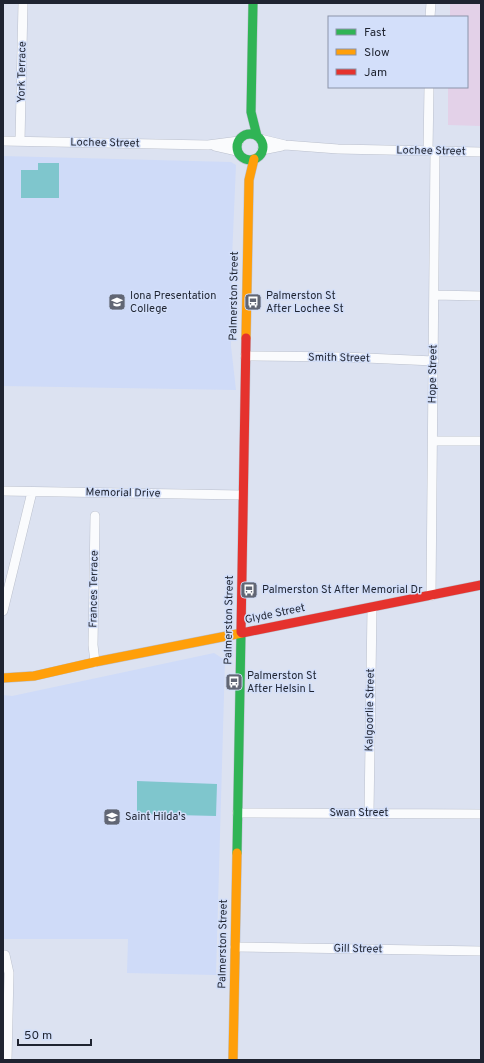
<svg xmlns="http://www.w3.org/2000/svg" width="484" height="1063" font-family="Overpass,sans-serif">
  <style>
    .built { fill: #cfdbf8 }
    .green { fill: #e3d1e8 }
    .water { fill: #7fc6cd }
    .lines { fill: none; stroke-linecap: round; stroke-linejoin: round }
    .street-casing { stroke: #bbc0cd; stroke-width: 10 }
    .fast-casing { stroke: #bbc0cd; stroke-width: 10 }
    .slow-casing { stroke: #bbc0cd; stroke-width: 10 }
    .jam-casing { stroke: #bbc0cd; stroke-width: 10 }
    .street { stroke: #fafbfd; stroke-width: 9 }
    .fast { stroke: #30b455; stroke-width: 9 }
    .slow { stroke: #ff9f0a; stroke-width: 9 }
    .jam { stroke: #e5322d; stroke-width: 9 }
    .labels { text-anchor: middle; dominant-baseline: central; stroke-width: 3; stroke-linejoin: round; paint-order: stroke }
    .street-label { font-size: 11px; fill: #1f2431; stroke: #d3dffa }
    .poi-label { font-size: 11px; fill: #1f2431; stroke: #d3dffa; text-anchor: start }
  </style>
  <rect width="100%" height="100%" fill="#dce2f1"/>
  <path class="built" d="M3 156 231 162 236 165 232 258 231 346 236 390 3 386Z
    M214 653 225 660 216 975 127 973 128 939H3V695L12 696Z"/>
  <path class="green" d="M450 3H481V126L448 125V87H467V17H450Z"/>
  <path class="water" d="M38 163H59V198H21V170H38Z
    M137 781 217 784 216 816 137 814Z"/>
  <g class="lines">
    <g class="street-casing">
      <path id="street" d="M430 17 431 3
        M260 139 285 145 338 149 481 152
        M3 141 208 145 239 141
        M20 141 23 3
        M215 146 237 151
        M262 150 282 146
        M428 151 429 87
        M434 295 481 296
        M245 356 343 357 434 361
        M433 441H481
        M3 491 242 495
        M431 596 435 151
        M3 611 32 492
        M95 662 93 645 95 516
        M237 813 481 814
        M369 813 372 608
        M235 947 481 951
        M5 955 9 973 7 1060"/>
    </g>
    <g class="fast-casing">
      <path id="fast" d="M253 3 251 112 257 136
        M237 147a13 13 0 1 1 26 0a13 13 0 1 1-26 0Z
        M237 853 241 632"/>
    </g>
    <g class="slow-casing">
      <path id="slow" d="M246 338 249 180 254 159
        M3 678 34 676 95 662 242 633
        M233 1060 237 853"/>
    </g>
    <g class="jam-casing">
      <path id="jam" d="M241 632 246 338
        M242 633 481 585"/>
    </g>
    <use href="#street" class="street"/>
    <use href="#fast" class="fast"/>
    <use href="#slow" class="slow"/>
    <use href="#jam" class="jam"/>
  </g>
  <defs>
    <g id="school-square" transform="scale(0.9)"><rect x="-9" y="-9" width="18" height="18" rx="4" fill="#616674" stroke="#d3dffa"/><path d="M0-5L7-2L0 1L-7-2ZM-4 1L0 2.5L4 1V4Q0 6-4 4Z" fill="#fff"/></g>
    <g id="bus-square" transform="scale(0.9)"><rect x="-9" y="-9" width="18" height="18" rx="4" fill="#616674" stroke="#d3dffa"/><path d="M-5-6H5V4H4V6H2V4H-2V6H-4V4H-5ZM-3.5-4V0h7V-4ZM-3.5 1.2v1.5H-2V1.2ZM2 1.2v1.5H3.5V1.2Z" fill="#fff"/></g>
  </defs>
  <g fill-rule="evenodd">
    <use href="#school-square" x="117" y="302"/>
    <use href="#bus-square" x="253" y="302"/>
    <use href="#bus-square" x="249" y="590"/>
    <use href="#bus-square" x="234" y="682"/>
    <use href="#school-square" x="112" y="817"/>
  </g>
  <g class="labels">
    <g class="street-label">
      <text transform="translate(22 72) rotate(-89)">York Terrace</text>
      <text transform="translate(105 143) rotate(1)">Lochee Street</text>
      <text transform="translate(431 151) rotate(1)">Lochee Street</text>
      <text transform="translate(234 296) rotate(-89)">Palmerston Street</text>
      <text transform="translate(339 358) rotate(1)">Smith Street</text>
      <text transform="translate(433 374) rotate(-89)">Hope Street</text>
      <text transform="translate(123 493) rotate(1)">Memorial Drive</text>
      <text transform="translate(94 589) rotate(-89)">Frances Terrace</text>
      <text transform="translate(275 614) rotate(-12)">Glyde Street</text>
      <text transform="translate(229 620) rotate(-89)">Palmerston Street</text>
      <text transform="translate(370 710) rotate(-89)">Kalgoorlie Street</text>
      <text x="359" y="813">Swan Street</text>
      <text transform="translate(223 944) rotate(-89)">Palmerston Street</text>
      <text transform="translate(358 949) rotate(1)">Gill Street</text>
    </g>
    <g class="poi-label">
      <text x="130" y="296">Iona Presentation<tspan x="130" dy="13">College</tspan></text>
      <text x="266" y="296">Palmerston St<tspan x="266" dy="13">After Lochee St</tspan></text>
      <text x="262" y="590">Palmerston St After Memorial Dr</text>
      <text x="247" y="676">Palmerston St<tspan x="247" dy="13">After Helsin L</tspan></text>
      <text x="125" y="817">Saint Hilda's</text>
    </g>
  </g>
  <rect width="484" height="1063" fill="none" stroke="#1f2431" stroke-width="8"/>
  <rect x="328" y="16" width="140" height="72" fill="#d3dffa" stroke="#8b94aa"/>
  <rect x="336" y="29" width="20" height="6" fill="#30b455" stroke="#8b94aa"/>
  <text x="364" y="36" font-size="12" fill="#1f2431">Fast</text>
  <rect x="336" y="49" width="20" height="6" fill="#ff9f0a" stroke="#8b94aa"/>
  <text x="364" y="56" font-size="12" fill="#1f2431">Slow</text>
  <rect x="336" y="69" width="20" height="6" fill="#e5322d" stroke="#8b94aa"/>
  <text x="364" y="76" font-size="12" fill="#1f2431">Jam</text>
  <path d="M18 1039v6h73v-6" fill="none" stroke="#1f2431" stroke-width="2"/>
  <text x="24" y="1039" font-size="12" fill="#1f2431" stroke="#d3dffa" stroke-width="3" paint-order="stroke">50 m</text>
</svg>
